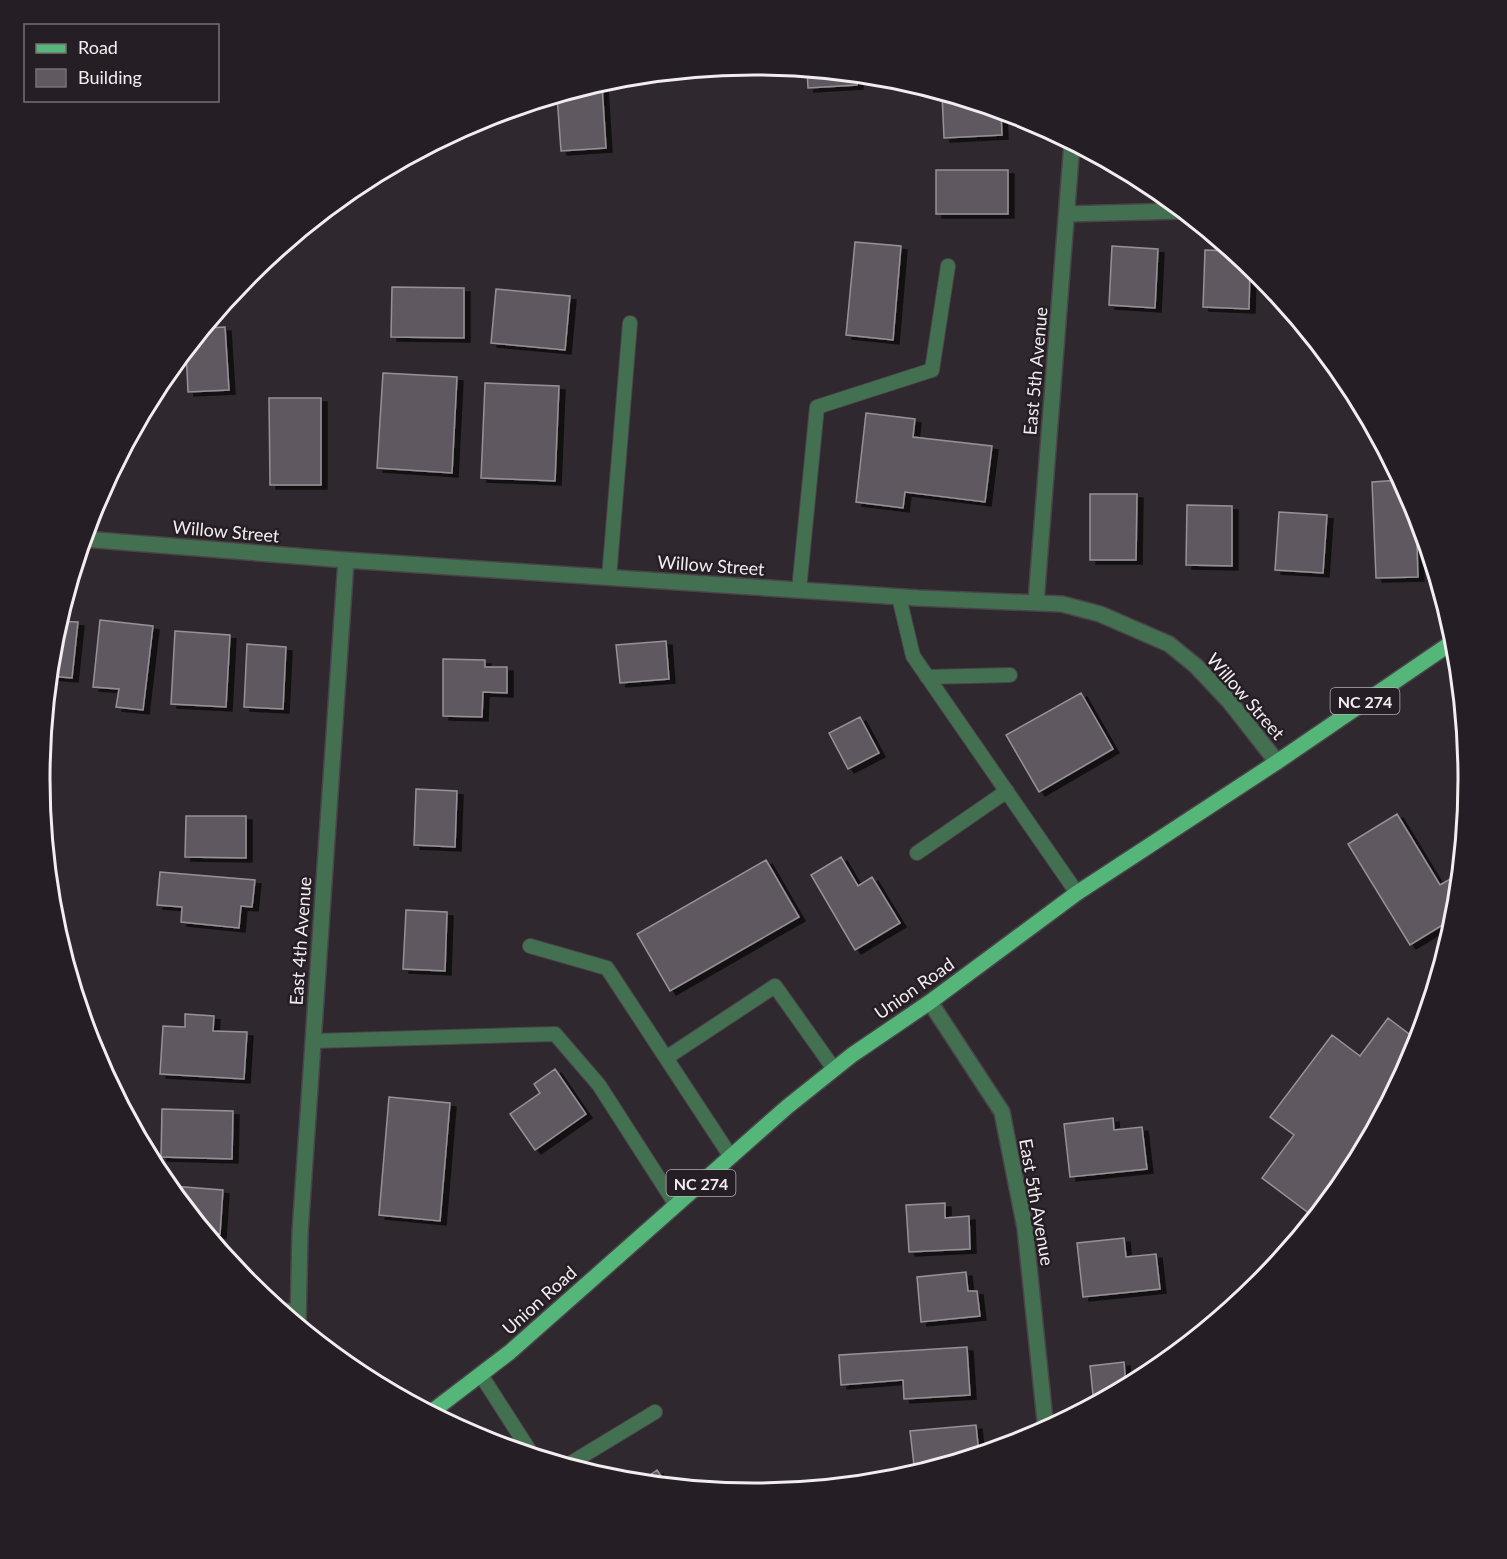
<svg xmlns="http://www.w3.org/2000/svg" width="1507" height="1559" font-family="Lato,sans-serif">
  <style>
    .building { fill: #615960; stroke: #989098; stroke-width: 1.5; filter: url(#shadow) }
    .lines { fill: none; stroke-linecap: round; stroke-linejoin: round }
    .service-casing { stroke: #4a4449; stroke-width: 16 }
    .minor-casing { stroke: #4a4449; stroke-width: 18 }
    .primary-casing { stroke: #4a4449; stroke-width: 18 }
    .service { stroke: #447052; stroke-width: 14 }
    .minor { stroke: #447052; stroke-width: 15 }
    .primary { stroke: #54b678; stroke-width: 15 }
    .labels { text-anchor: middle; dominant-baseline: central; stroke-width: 5; stroke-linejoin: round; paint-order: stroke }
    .shield { fill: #251e24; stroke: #b4afb4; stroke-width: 1.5 }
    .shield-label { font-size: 16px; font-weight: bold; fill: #f2edf1 }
    .street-label { font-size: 18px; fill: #f2edf1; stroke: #251e24 }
    .rim { fill: none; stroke: #f2edf1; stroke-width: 3 }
  </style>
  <defs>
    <filter id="shadow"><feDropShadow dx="6" dy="4" stdDeviation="0" flood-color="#0009"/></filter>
  </defs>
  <rect width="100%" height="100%" fill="#2f282e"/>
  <path class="building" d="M807 70 857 75V85L808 88Z
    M602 85 606 148 561 151 557 96 590 86Z
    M942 95H947L1001 112 1002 135 944 138Z
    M936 170H1008V214H936Z
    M855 242 901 246 893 340 846 335Z
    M1112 246 1158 249 1155 308 1109 305Z
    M1205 250 1230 251 1250 267 1249 309 1203 307Z
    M392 287 464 288V338L391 337Z
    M496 289 570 296 565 350 491 343Z
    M225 327 229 390 188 392 186 350 204 328Z
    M383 373 457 377 452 473 377 468Z
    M485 383 559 386 555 481 481 478Z
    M269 398H321V485H270Z
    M866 413 915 419 913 437 992 446 985 502 905 492 903 508 856 502Z
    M1400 480 1416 512 1418 577 1376 578 1372 482Z
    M1090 494H1137L1136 560H1090Z
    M1187 505 1232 506V566L1186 565Z
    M1279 512 1327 515 1323 573 1275 570Z
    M100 620 153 626 143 710 116 707 119 689 93 687Z
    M59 621 78 622 72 678 49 676 53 640Z
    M175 631 230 635 226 707 171 704Z
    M666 641 669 679 620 683 616 645Z
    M247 644 286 647 283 709 244 707Z
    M443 659 485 660V667H507V693L483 692 482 717 443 716Z
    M1081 693 1113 749 1039 792 1006 735Z
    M860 717 879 753 848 769 829 733Z
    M416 789 457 791 455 847 414 845Z
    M1397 814 1440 885 1459 874 1454 918 1410 945 1348 844Z
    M186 816H246V858L185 857Z
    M841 857 858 886 872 877 900 923 855 950 811 875Z
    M766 860 799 917 670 991 637 934Z
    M160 872 255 880 252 907 241 906 239 928 181 922 182 907 157 905Z
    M406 910 447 912 445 971 403 969Z
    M185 1014 214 1016 213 1031 247 1032 244 1079 160 1074 163 1026 185 1027Z
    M1388 1018 1417 1040 1413 1053 1347 1177 1314 1217 1262 1178 1294 1135 1270 1117 1332 1035 1360 1056Z
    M555 1069 586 1114 535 1150 510 1114 540 1093 534 1084Z
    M389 1097 450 1103 440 1221 379 1215Z
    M162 1109 233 1111 232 1159 161 1157Z
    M1113 1118 1114 1130 1142 1127 1147 1169 1070 1177 1064 1124Z
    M172 1186 223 1190 220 1234 206 1233 171 1191Z
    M945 1203V1218L969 1216 970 1249 909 1252 906 1205Z
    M1124 1238 1126 1257 1156 1254 1160 1289 1083 1297 1077 1243Z
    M966 1272 968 1291H977L980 1316 921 1322 917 1277Z
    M967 1347 970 1395 904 1399 903 1380 841 1385 839 1355Z
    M1124 1362 1126 1385 1130 1384 1094 1404 1090 1366Z
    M976 1425 979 1454 915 1474 910 1431Z
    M657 1470 667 1485 639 1483Z"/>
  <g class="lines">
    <g class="service-casing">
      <path id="service" d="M609 578 630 323
        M799 590 817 407 932 370 948 266
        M899 597 913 656 1077 893
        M927 677 1010 675
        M917 853 1007 791
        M530 946 607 968 731 1157
        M313 1041 555 1034 599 1085 676 1205
        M666 1058 775 986 834 1069
        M279 1310 298 1311
        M481 1375 533 1456
        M566 1466 655 1412"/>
    </g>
    <g class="minor-casing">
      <path id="minor" d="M1067 214 1181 211
        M83 539 346 560 918 598 1062 604 1100 614 1169 644 1196 666 1229 701 1277 762
        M1036 602 1072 143
        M930 1002 1002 1112 1025 1228 1046 1430
        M298 1325 300 1233 346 560"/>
    </g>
    <g class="primary-casing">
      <path id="primary" d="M430 1413 510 1352 787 1107 852 1055 930 1002 1077 893 1277 762 1454 641"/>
    </g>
    <use href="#service" class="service"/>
    <use href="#minor" class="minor"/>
    <use href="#primary" class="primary"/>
  </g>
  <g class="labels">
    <g class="shield">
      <rect x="1330.5" y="688" width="69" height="26" rx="4.5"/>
      <rect x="666.5" y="1170" width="69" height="26" rx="4.5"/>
    </g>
    <g class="shield-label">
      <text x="1365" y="701">NC 274</text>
      <text x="701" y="1183">NC 274</text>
    </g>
    <g class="street-label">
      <text transform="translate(1035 371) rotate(-85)">East 5th Avenue</text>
      <text transform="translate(226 531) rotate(5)">Willow Street</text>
      <text transform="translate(711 565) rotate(4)">Willow Street</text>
      <text transform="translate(1246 696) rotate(49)">Willow Street</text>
      <text transform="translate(300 941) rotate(-86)">East 4th Avenue</text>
      <text transform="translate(914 988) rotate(-35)">Union Road</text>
      <text transform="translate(1037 1202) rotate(80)">East 5th Avenue</text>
      <text transform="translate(539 1300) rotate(-42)">Union Road</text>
    </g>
  </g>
  <path d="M0 0H1507V1559H0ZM50 779a704 704 0 1 1 1408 0a704 704 0 1 1-1408 0Z" fill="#251e24" fill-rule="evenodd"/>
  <path class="rim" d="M50 779a704 704 0 1 1 1408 0a704 704 0 1 1-1408 0Z"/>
  <rect x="24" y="24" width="195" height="78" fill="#251e24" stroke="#777176" stroke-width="1.5"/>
  <rect x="36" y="44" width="30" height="9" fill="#54b678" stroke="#777176" stroke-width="1.5"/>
  <text x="78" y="54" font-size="18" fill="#f2edf1">Road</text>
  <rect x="36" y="69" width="30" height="18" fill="#615960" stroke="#777176" stroke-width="1.5"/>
  <text x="78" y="84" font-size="18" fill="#f2edf1">Building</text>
</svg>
